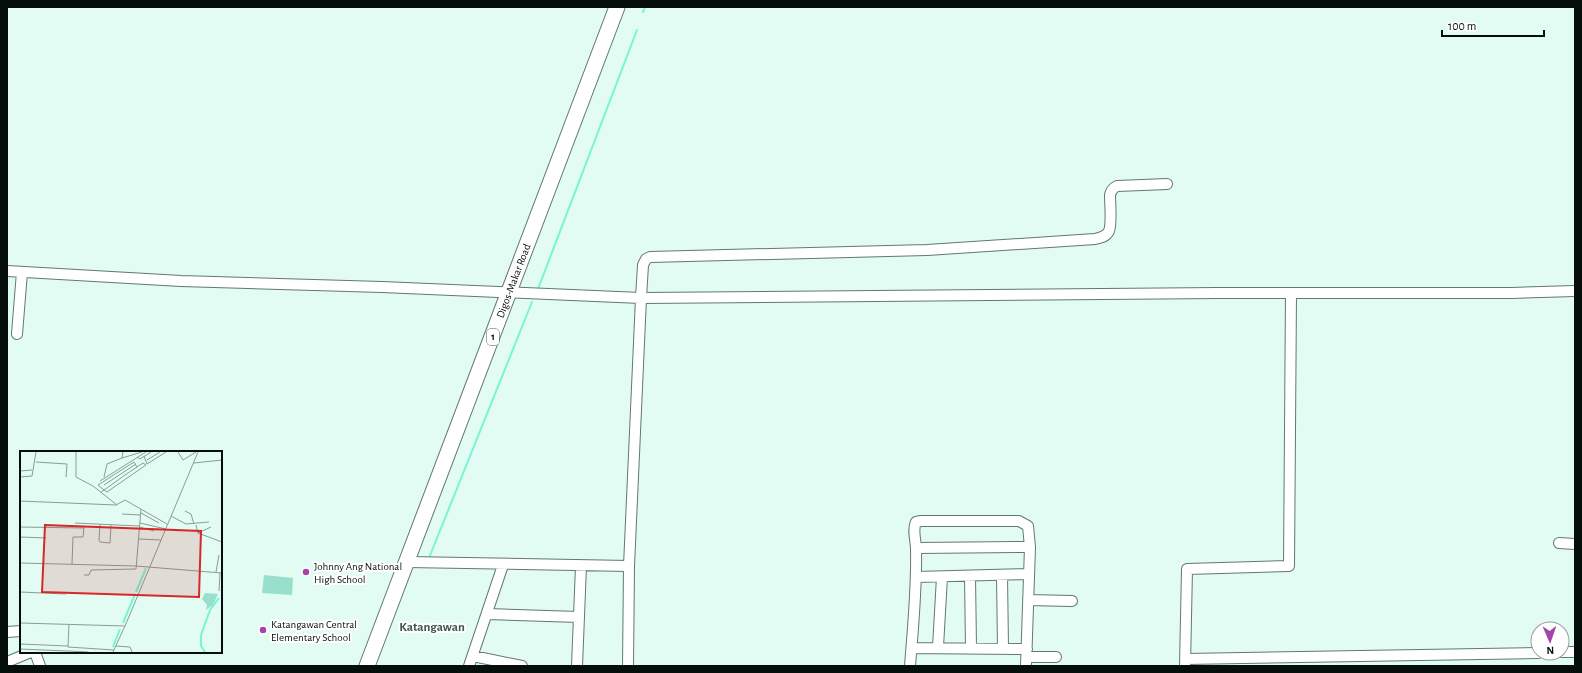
<svg xmlns="http://www.w3.org/2000/svg" width="1582" height="673" font-family="'Alegreya Sans',sans-serif">
  <style>
    .green { fill: #98e0cb }
    .lines { fill: none; stroke-linecap: round; stroke-linejoin: round }
    .stream { stroke: #77f5d5; stroke-width: 2 }
    .minor-casing { stroke: #627871; stroke-width: 12 }
    .highway-casing { stroke: #627871; stroke-width: 17 }
    .minor { stroke: #fff; stroke-width: 10 }
    .highway { stroke: #fff; stroke-width: 15 }
    .poi-dot { fill: #a343ac; stroke: #fff; stroke-width: 1.5 }
    .labels { text-anchor: middle; dominant-baseline: central; stroke-width: 4; stroke-linejoin: round; paint-order: stroke }
    .shield { fill: #fff; stroke: #515655; stroke-width: 1 }
    .shield-label { font-size: 10px; font-weight: bold; fill: #060e0c }
    .street-label { font-size: 11px; fill: #060e0c; stroke: #fff }
    .poi-label { font-size: 11px; fill: #060e0c; stroke: #fff; text-anchor: start }
    .quarter-label { font-size: 13px; font-weight: bold; fill: #40554f; stroke: #fff }
    .inset-river { fill: none; stroke: #77f5d5; stroke-width: 2 }
    .inset-road { fill: none; stroke: #8a9c97; stroke-width: 1 }
    .view { fill: #d62828; fill-opacity: 0.15; stroke: #d62828; stroke-width: 2 }
    .inset-edge { fill: none; stroke: #060e0c; stroke-width: 2 }
  </style>
  <rect width="100%" height="100%" fill="#e2fbf3"/>
  <path class="green" d="M264 575 293 578 292 595 262 593Z"/>
  <g class="lines">
    <path class="stream" d="M643 12 645 7
      M538 289 637 30
      M429 558 532 302"/>
    <g class="minor-casing">
      <path id="minor" d="M7 271 181 281 382 287 641 298 1218 293H1512L1575 291
        M17 334 22 272
        M1559 543 1575 544
        M916 548 1030 547
        M407 562 629 566
        M1002 575 1003 648
        M970 576 971 648
        M916 577 1029 574
        M1028 600 1072 601
        M488 614 579 617
        M7 632 21 631
        M938 647 942 577
        M912 648 1027 649
        M35 652 40 666
        M1562 652H1575
        M473 656 522 666
        M1027 657H1056
        M1185 659 1538 653
        M7 662 31 652
        M469 666 503 565
        M577 666 581 566
        M628 666 629 566 641 298 643 265 646 259 650 257 927 250 1095 239C1100 238 1106 237 1109 231 1112 224 1110 204 1110 195 1111 190 1113 188 1117 186L1167 184
        M910 666C913 627 917 588 916 549 916 540 912 530 916 522L921 521H1019L1028 526 1030 547 1026 666
        M1185 666 1187 569 1289 566 1291 293"/>
    </g>
    <g class="highway-casing">
      <g id="highway">
        <path id="s1" d="M367 666 617 7"/>
      </g>
    </g>
    <use href="#minor" class="minor"/>
    <use href="#highway" class="highway"/>
  </g>
  <g class="poi-dot">
    <circle cx="306" cy="572" r="4"/>
    <circle cx="263" cy="630" r="4"/>
  </g>
  <g class="labels">
    <rect class="shield" x="487" y="329" width="12" height="16" rx="3"/>
    <g class="shield-label">
      <text x="493" y="337">1</text>
    </g>
    <g class="street-label">
      <text stroke="none"><textPath href="#s1" startOffset="412">Digos-Makar Road</textPath></text>
    </g>
    <g class="poi-label">
      <text x="314" y="566">Johnny Ang National<tspan x="314" dy="13">High School</tspan></text>
      <text x="271" y="624">Katangawan Central<tspan x="271" dy="13">Elementary School</tspan></text>
    </g>
    <g class="quarter-label">
      <text x="432" y="627">Katangawan</text>
    </g>
  </g>
  <g transform="translate(20 451)">
    <rect width="202" height="202" fill="#e2fbf3"/>
    <path d="M185 142 198 143 193 154 186 159 187 154 182 148Z" fill="#98e0cb"/>
    <path class="inset-river" d="M116 141 126 117M103 172 115 143M93 196 100 178M185 201 181 195V184L190 159 199 147"/>
    <path class="inset-road" d="M56 1V26L73 35 97 54M158 1 163 9 176 1M124 5 127 13 146 1M117 6 120 8 131 1M102 7 122 1M127 9 140 1M16 11 47 13 46 26M174 12 202 9M0 20 12 19M0 26 12 25 16 1M84 26 87 13 102 7 103 1M80 30 126 1M84 34 116 13M81 41 87 37 105 24 123 12 126 14 87 41 84 39 78 34 114 11 117 16M0 50 96 54 105 49 147 73M165 60 171 63 174 73M121 62 139 72M102 63 120 64M151 65 166 73 189 71M55 72 119 75M120 72 146 78M176 74 178 82 191 76M0 76 64 77M119 76 134 80M178 82 202 91M0 86 26 87M119 88 141 89M79 89 80 91 90 92 91 74M79 89 80 73M0 112 116 115 202 122M52 113 53 86H63L64 76M196 121 199 104M64 124H69L71 119 116 118 121 58M199 140 200 122M0 141 46 143M0 172 105 175 178 1M0 193 48 195M96 195 110 196 112 201M48 196 94 199M48 196 49 173M0 198 48 200M48 200 68 201M93 201 105 175"/>
    <path class="view" d="M25 74 181 80 179 146 22 141Z"/>
    <rect width="202" height="202" class="inset-edge"/>
  </g>
  <rect width="1582" height="673" fill="none" stroke="#060e0c" stroke-width="16"/>
  <g transform="translate(1550 641) rotate(178)"><circle r="19" fill="#ffffff" stroke="#9b9f9e"/>
  <path d="M0-3L7 15L0 10L-7 15Z" fill="#a343ac"/>
  <text y="-6" font-size="11" font-weight="bold" text-anchor="middle" fill="#060e0c">N</text>
  </g>
  <path d="M1442 30v6h102v-6" fill="none" stroke="#060e0c" stroke-width="2"/>
  <text x="1448" y="30" font-size="12" fill="#060e0c" stroke="#ffffff" stroke-width="3" paint-order="stroke">100 m</text>
</svg>
